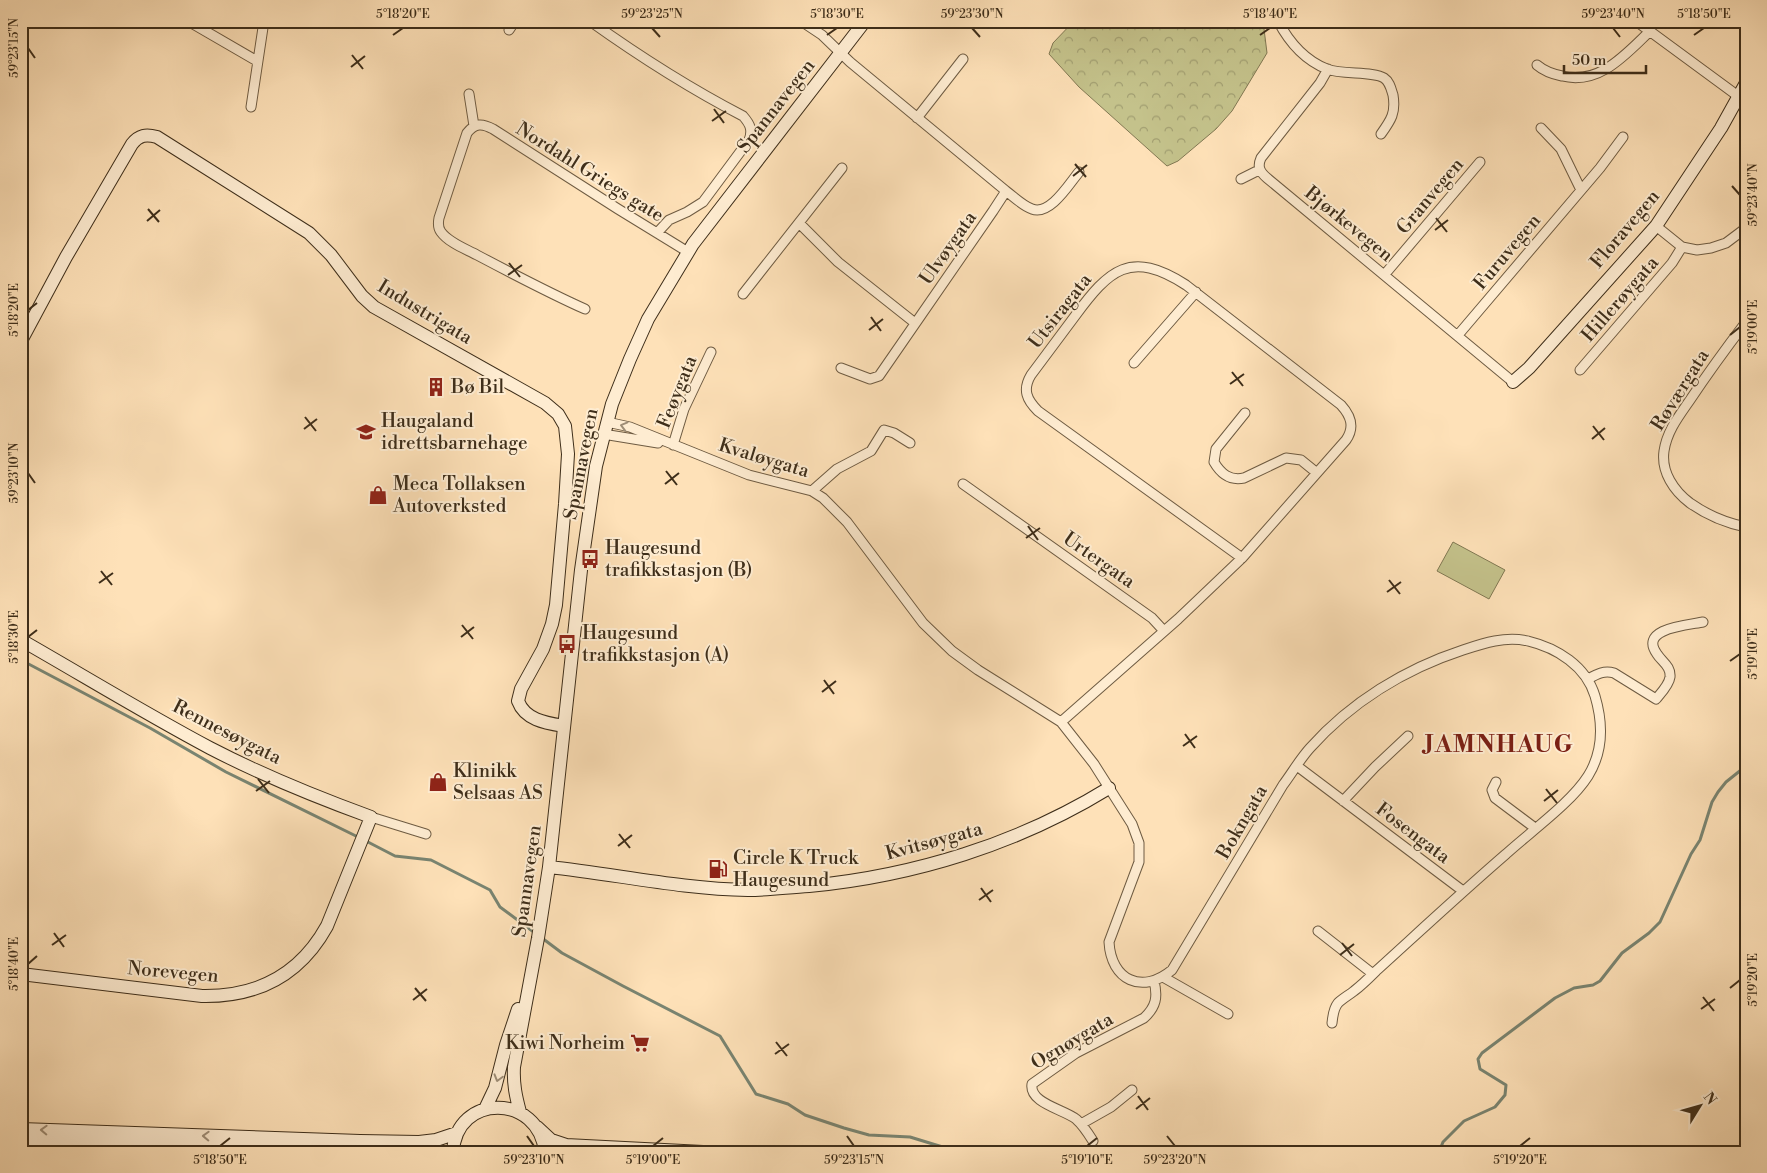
<svg xmlns="http://www.w3.org/2000/svg" width="1767" height="1173" font-family="'Libre Bodoni',serif">
  <style>
    .green { fill: #c4c28b; stroke: #817852 }
    .forest { fill: url(#forest-crowns); stroke: #817852 }
    .lines { fill: none; stroke-linecap: round; stroke-linejoin: round }
    .stream { stroke: #798471; stroke-width: 3 }
    .street-casing { stroke: #6e5b42; stroke-width: 11 }
    .secondary-casing { stroke: #3e2e1a; stroke-width: 14 }
    .street { stroke: #feecd1; stroke-width: 9 }
    .secondary { stroke: #feecd1; stroke-width: 12 }
    .oneway { stroke: #9e8d76 }
    .ticks { fill: none; stroke: #3e2e1a; stroke-width: 2 }
    .labels { text-anchor: middle; dominant-baseline: central; stroke-width: 4; stroke-linejoin: round; paint-order: stroke }
    .street-label { font-size: 19px; fill: #3e2e1a; stroke: #feecd1 }
    .poi-label { font-size: 19px; fill: #3e2e1a; stroke: #feecd1; text-anchor: start }
    .district-label { font-size: 24px; font-weight: bold; letter-spacing: 1px; fill: #7a1f14; stroke: #feecd1 }
    .neatline { fill: none; stroke: #3e2e1a; stroke-width: 2 }
    .ticks-label { font-size: 12px; text-anchor: middle; fill: #3e2e1a }
  </style>
  <defs>
    <pattern id="forest-crowns" width="20" height="18" patternUnits="userSpaceOnUse" patternTransform="scale(1.25)"><rect width="20" height="18" fill="#c4c28b"/><path d="M2 6a3 3 0 1 1 6 0M12 15a3 3 0 1 1 6 0" fill="none" stroke="#a19e71"/></pattern>
  </defs>
  <rect width="100%" height="100%" fill="#fee1b8"/>
  <filter id="stains"><feTurbulence type="fractalNoise" baseFrequency=".004" numOctaves="4"/><feColorMatrix values="0 0 0 0 .2 0 0 0 0 .09 0 0 0 0 .02 0 0 0 .5 -.17"/></filter>
  <radialGradient id="worn" r=".72"><stop offset=".6" stop-color="#630" stop-opacity="0"/><stop offset="1" stop-color="#630" stop-opacity=".3"/></radialGradient>
  <path class="green" d="M1453 542 1505 570 1489 599 1437 571Z"/>
  <path class="forest" d="M1074 21H1263L1267 53 1232 111 1216 129 1178 161 1167 166 1079 87 1049 54 1053 43Z"/>
  <g class="lines">
    <path class="stream" d="M21 660 150 728 226 772 360 838
      M366 841 395 856 431 860 490 890 500 907 535 933
      M542 938 562 953 623 986 720 1036 756 1094 788 1104 805 1115 844 1128 869 1135 910 1137 959 1152
      M1439 1152 1443 1142 1464 1121 1495 1107 1505 1095 1506 1085 1480 1069 1478 1059 1482 1053 1555 998 1574 988 1593 985 1600 981 1622 953 1649 933 1660 922 1691 854 1700 840 1712 802 1718 792 1726 782 1746 766"/>
    <g class="street-casing">
      <path id="street" d="M188 21 257 61
        M590 21C639 56 689 88 743 116 750 124 753 130 749 140L703 202 687 212 669 220 657 233
        M801 21 822 35 850 62 1006 191C1014 197 1023 206 1032 209 1050 216 1069 184 1079 172
        M1278 21C1289 42 1304 60 1327 69 1342 75 1373 71 1384 78 1390 82 1391 89 1393 95 1396 113 1391 120 1381 134
        M1636 21 1738 96
        M509 30 515 21
        M1537 65C1544 71 1552 74 1562 76 1599 85 1624 56 1649 32
        M1328 69 1320 83 1261 158C1257 167 1260 172 1267 178L1513 382
        M469 94 474 126
        M251 107 264 21
        M917 118 963 59
        M1541 128 1561 149 1581 190
        M1241 179 1259 170
        M799 223 838 262 915 323
        M1656 226 1682 247 1697 250 1711 248 1726 243 1746 228
        M1385 274 1480 162
        M743 294 842 168
        M585 309C549 293 513 274 477 255 466 249 449 243 441 232 438 228 438 223 439 218L467 133C475 123 482 123 493 129L618 209 688 252
        M1746 322C1727 347 1708 373 1690 400 1679 416 1667 431 1664 451 1661 472 1674 491 1690 503 1707 515 1726 523 1746 527
        M1458 335 1600 168 1623 137
        M1134 363 1196 292
        M841 368 870 379 879 376 993 211 1006 191
        M1580 370 1672 263 1682 247
        M1245 413 1216 449 1214 462C1221 474 1230 481 1244 478L1286 458 1301 460 1317 473
        M607 422 630 427 749 475 812 491 823 498 847 522 923 623 952 651 978 670 1061 722 1094 764 1132 824 1139 843V862L1109 942C1111 980 1142 995 1172 970L1283 785C1292 773 1300 759 1310 748 1351 702 1405 669 1463 650 1484 643 1505 636 1528 641 1557 648 1586 666 1595 696 1603 723 1603 752 1588 776 1571 803 1530 832 1506 854 1462 892 1419 932 1376 971 1369 978 1362 985 1354 991 1349 995 1342 999 1338 1003 1333 1009 1333 1016 1332 1023
        M603 434 658 443
        M673 445 684 409 711 352
        M963 484 1152 618 1164 631
        M812 491 837 469 871 451 884 430 894 433 910 443
        M1588 679C1597 674 1604 670 1614 673L1656 699C1661 693 1669 685 1670 677 1671 666 1662 662 1657 654 1638 628 1689 625 1703 622
        M1061 722 1178 619 1242 558 1346 440C1355 427 1351 416 1341 405L1186 285C1130 249 1109 270 1075 316 1060 336 1045 356 1031 375 1022 390 1027 400 1038 411L1242 558
        M1297 766 1463 891
        M1496 782 1492 790 1495 798 1535 828
        M1343 801 1375 767 1408 736
        M371 817 426 834
        M1318 931 1373 974
        M1163 977 1228 1014
        M1081 1124 1111 1107 1132 1090
        M1093 1141C1088 1133 1083 1125 1076 1119 1063 1109 1029 1103 1032 1084L1076 1053 1144 1018C1156 1007 1158 997 1154 981"/>
    </g>
    <g class="secondary-casing">
      <path id="secondary" d="M21 341 66 257 132 144C139 135 146 134 157 137L309 233 331 255 362 296 374 307 545 403 558 414 565 426 568 454 565 504 556 605 552 624 543 649 521 689 518 701C525 720 546 723 564 726
        M1513 382 1529 368 1656 226 1721 128 1746 83
        M21 640C84 676 146 714 210 748 262 775 316 797 371 817L327 926C300 975 258 997 202 996L21 974
        M549 867C615 874 682 889 748 890 769 890 789 887 809 886 914 876 1018 844 1109 788
        M485 1109 495 1088 506 1045 518 1009
        M520 1112C516 1097 513 1084 514 1067L538 938 549 867 581 570 596 466 612 404 630 359 648 319 693 244 865 21
        M537 1127 551 1140 566 1145 703 1152
        M21 1129 360 1141 419 1142 436 1140 457 1133
        M21 1141 371 1152
        M453 1152C456 1093 539 1093 545 1152"/>
    </g>
    <use href="#street" class="street"/>
    <use href="#secondary" class="secondary"/>
  </g>
  <defs><path id="oneway-chevron" d="M-2-3.5L2.5 0L-2 3.5" fill="none" stroke-width="1.6" stroke-linecap="round" stroke-linejoin="round" transform="scale(1.25)"/></defs>
  <g class="oneway">
    <use href="#oneway-chevron" transform="translate(624 426) rotate(-165)"/>
    <use href="#oneway-chevron" transform="translate(498 1078) rotate(106)"/>
    <use href="#oneway-chevron" transform="translate(44 1130) rotate(-178)"/>
    <use href="#oneway-chevron" transform="translate(206 1136) rotate(-178)"/>
  </g>
  <path class="ticks" d="M652 28 660 37M972 28 980 37M1613 28 1620 37M393 35 403 28M827 35 837 28M1260 35 1270 28M1694 35 1704 28M28 48 35 58M352 55 363 69M351 67 365 56M714 109 724 123M712 121 726 111M1075 164 1086 177M1073 176 1087 165M1732 186 1740 195M148 209 159 222M1436 218 1447 232M147 221 160 210M1435 230 1448 220M509 263 520 277M508 275 522 265M28 310 37 303M871 317 881 331M869 330 883 319M1730 335 1740 327M1232 372 1243 386M1230 384 1244 374M305 417 316 431M1593 426 1604 440M304 429 317 419M1592 439 1605 428M666 471 677 485M28 473 35 483M665 484 679 473M1028 526 1038 540M1026 538 1040 528M101 571 112 585M1389 580 1400 594M99 583 113 573M1387 592 1401 582M462 625 473 639M28 637 37 630M461 637 474 627M1730 661 1740 654M824 680 834 694M822 692 836 681M1185 734 1195 748M1183 746 1197 736M258 779 269 793M1546 789 1557 803M256 791 270 781M1544 801 1558 790M619 834 630 848M618 846 632 835M981 888 991 902M979 900 993 890M54 933 64 947M1342 943 1352 956M52 945 66 935M1340 955 1354 944M28 964 37 956M415 988 426 1001M1730 988 1740 980M1703 997 1714 1011M413 1000 427 989M1701 1009 1715 999M776 1042 787 1056M775 1054 789 1044M1138 1096 1148 1110M1136 1109 1150 1098M527 1136 534 1146M847 1136 854 1146M1167 1136 1175 1146M220 1146 230 1138M653 1146 663 1138M1087 1146 1097 1138M1520 1146 1530 1138"/>
  <defs>
    <g id="building-bare" transform="scale(1.5)"><path d="M-4-6H4V6H1V3H-1V6H-4ZM-2.5-4.3h1.7v1.8h-1.7ZM.8-4.3h1.7v1.8H.8ZM-2.5-1h1.7V.8h-1.7ZM.8-1h1.7V.8H.8Z" fill="#8f2418" stroke="#feecd1" stroke-width="2.5" paint-order="stroke"/></g>
    <g id="school-bare" transform="scale(1.5)"><path d="M0-5L7-2L0 1L-7-2ZM-4 1L0 2.5L4 1V4Q0 6-4 4Z" fill="#8f2418" stroke="#feecd1" stroke-width="2.5" paint-order="stroke"/></g>
    <g id="shop-bare" transform="scale(1.5)"><path d="M-5-2.5h2.3a2.7 3.5 0 0 1 5.4 0H5L5.5 6h-11ZM-1.5-2.5h3a1.5 2.3 0 0 0-3 0Z" fill="#8f2418" stroke="#feecd1" stroke-width="2.5" paint-order="stroke"/></g>
    <g id="bus-bare" transform="scale(1.5)"><path d="M-5-6H5V4H4V6H2V4H-2V6H-4V4H-5ZM-3.5-4V0h7V-4ZM-3.5 1.2v1.5H-2V1.2ZM2 1.2v1.5H3.5V1.2Z" fill="#8f2418" stroke="#feecd1" stroke-width="2.5" paint-order="stroke"/></g>
    <g id="fuel-bare" transform="scale(1.5)"><path d="M-5.5-6h7V0h2V4h1.3V-2.5L3-4.5l.8-.8L6-3V5H2.5V1h-1V6h-7ZM-4.2-4.7v3.2H.2V-4.7Z" fill="#8f2418" stroke="#feecd1" stroke-width="2.5" paint-order="stroke"/></g>
    <g id="supermarket-bare" transform="scale(1.5)"><path d="M-6-5.5h2.5l.6 2H6L4.5 2H-2.5L-4.4-4H-6ZM-1.5 3.2a1.3 1.3 0 1 0 .1 0ZM3 3.2a1.3 1.3 0 1 0 .1 0Z" fill="#8f2418" stroke="#feecd1" stroke-width="2.5" paint-order="stroke"/></g>
  </defs>
  <g fill-rule="evenodd">
    <use href="#building-bare" x="436" y="387"/>
    <use href="#school-bare" x="366" y="432"/>
    <use href="#shop-bare" x="378" y="495"/>
    <use href="#bus-bare" x="590" y="559"/>
    <use href="#bus-bare" x="567" y="644"/>
    <use href="#shop-bare" x="438" y="782"/>
    <use href="#fuel-bare" x="718" y="869"/>
    <use href="#supermarket-bare" x="640" y="1043"/>
  </g>
  <g class="labels">
    <g class="street-label">
      <text transform="translate(776 106) rotate(-52)">Spannavegen</text>
      <text transform="translate(590 172) rotate(32)">Nordahl Griegs gate</text>
      <text transform="translate(1430 196) rotate(-50)">Granvegen</text>
      <text transform="translate(1349 224) rotate(39)">Bjørkevegen</text>
      <text transform="translate(1625 229) rotate(-50)">Floravegen</text>
      <text transform="translate(948 248) rotate(-55)">Ulvøygata</text>
      <text transform="translate(1507 252) rotate(-50)">Furuvegen</text>
      <text transform="translate(1620 299) rotate(-49)">Hillerøygata</text>
      <text transform="translate(1060 311) rotate(-52)">Utsiragata</text>
      <text transform="translate(425 312) rotate(31)">Industrigata</text>
      <text transform="translate(1680 390) rotate(-58)">Røværgata</text>
      <text transform="translate(677 392) rotate(-68)">Feøygata</text>
      <text transform="translate(764 458) rotate(17)">Kvaløygata</text>
      <text transform="translate(581 464) rotate(-79)">Spannavegen</text>
      <text transform="translate(1099 560) rotate(35)">Urtergata</text>
      <text transform="translate(227 732) rotate(27)">Rennesøygata</text>
      <text transform="translate(1242 822) rotate(-60)">Bokngata</text>
      <text transform="translate(1413 833) rotate(37)">Fosengata</text>
      <text transform="translate(934 841) rotate(-15)">Kvitsøygata</text>
      <text transform="translate(527 881) rotate(-82)">Spannavegen</text>
      <text transform="translate(173 972) rotate(5)">Norevegen</text>
      <text transform="translate(1072 1041) rotate(-31)">Ognøygata</text>
    </g>
    <g class="poi-label">
      <text x="451" y="387">Bø Bil</text>
      <text x="381" y="421">Haugaland<tspan x="381" dy="22">idrettsbarnehage</tspan></text>
      <text x="393" y="484">Meca Tollaksen<tspan x="393" dy="22">Autoverksted</tspan></text>
      <text x="605" y="548">Haugesund<tspan x="605" dy="22">trafikkstasjon (B)</tspan></text>
      <text x="582" y="633">Haugesund<tspan x="582" dy="22">trafikkstasjon (A)</tspan></text>
      <text x="453" y="771">Klinikk<tspan x="453" dy="22">Selsaas AS</tspan></text>
      <text x="733" y="858">Circle K Truck<tspan x="733" dy="22">Haugesund</tspan></text>
      <text x="625" y="1043" text-anchor="end">Kiwi Norheim</text>
    </g>
    <g class="district-label">
      <text x="1499" y="745">JAMNHAUG</text>
    </g>
  </g>
  <rect width="1767" height="1173" fill="none" stroke="#fee1b8" stroke-width="55"/>
  <g transform="translate(1700 1106) rotate(53)" stroke="#feecd1" stroke-width="4" paint-order="stroke">
  <path d="M0-4L9 19L0 12L-9 19Z" fill="#3e2e1a"/>
  <text y="-8" font-size="14" font-weight="bold" text-anchor="middle" fill="#3e2e1a">N</text>
  </g>
  <path d="M1564 65v8h82v-8" fill="none" stroke="#3e2e1a" stroke-width="2.5"/>
  <text x="1572" y="65" font-size="15" fill="#3e2e1a" stroke="#feecd1" stroke-width="4" paint-order="stroke">50 m</text>
  <rect x="28" y="28" width="1712" height="1118" class="neatline"/>
  <g class="ticks-label">
    <text x="403" y="18">5°18'20"E</text>
    <text x="652" y="18">59°23'25"N</text>
    <text x="837" y="18">5°18'30"E</text>
    <text x="972" y="18">59°23'30"N</text>
    <text x="1270" y="18">5°18'40"E</text>
    <text x="1613" y="18">59°23'40"N</text>
    <text x="1704" y="18">5°18'50"E</text>
    <text transform="translate(14 48) rotate(-90)" y="4">59°23'15"N</text>
    <text transform="translate(1753 195) rotate(-90)" y="4">59°23'40"N</text>
    <text transform="translate(14 310) rotate(-90)" y="4">5°18'20"E</text>
    <text transform="translate(1753 327) rotate(-90)" y="4">5°19'00"E</text>
    <text transform="translate(14 473) rotate(-90)" y="4">59°23'10"N</text>
    <text transform="translate(14 637) rotate(-90)" y="4">5°18'30"E</text>
    <text transform="translate(1753 654) rotate(-90)" y="4">5°19'10"E</text>
    <text transform="translate(14 964) rotate(-90)" y="4">5°18'40"E</text>
    <text transform="translate(1753 980) rotate(-90)" y="4">5°19'20"E</text>
    <text x="220" y="1164">5°18'50"E</text>
    <text x="534" y="1164">59°23'10"N</text>
    <text x="653" y="1164">5°19'00"E</text>
    <text x="854" y="1164">59°23'15"N</text>
    <text x="1087" y="1164">5°19'10"E</text>
    <text x="1175" y="1164">59°23'20"N</text>
    <text x="1520" y="1164">5°19'20"E</text>
  </g>
  <rect width="100%" height="100%" filter="url(#stains)"/>
  <rect width="100%" height="100%" fill="url(#worn)"/>
</svg>
